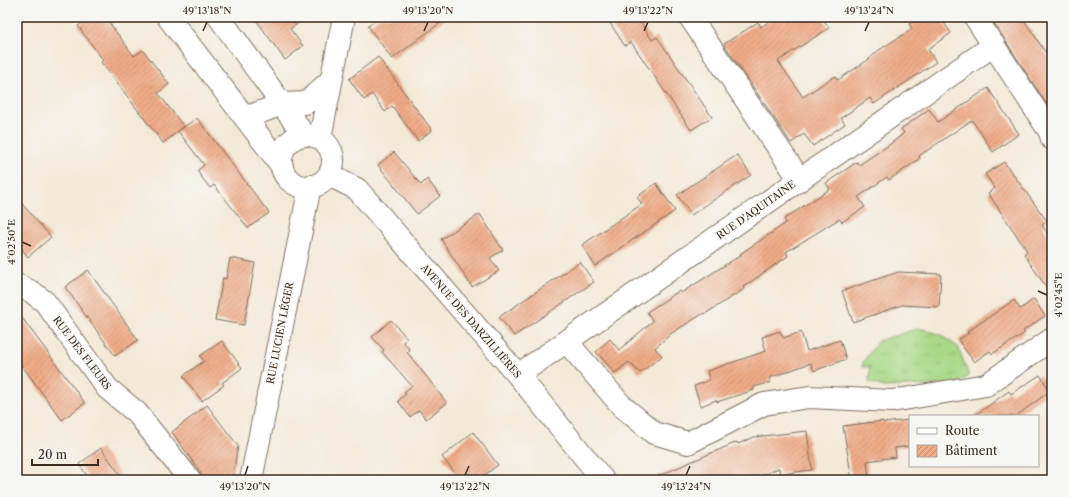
<svg xmlns="http://www.w3.org/2000/svg" width="1069" height="497" font-family="'Libre Caslon Text',serif">
  <style>
    .grass { fill: url(#grass-tufts); stroke: #728252 }
    .building { fill: url(#building-hatch) }
    .lines { fill: none; stroke-linecap: round; stroke-linejoin: round }
    .minor-casing { stroke: #7b6d5f; stroke-width: 24 }
    .minor { stroke: #fff; stroke-width: 22 }
    .ticks { fill: none; stroke: #3b2a1e; stroke-width: 1.5 }
    .labels { text-anchor: middle; dominant-baseline: central; stroke-width: 3; stroke-linejoin: round; paint-order: stroke }
    .street-label { font-size: 10px; fill: #3b2a1e; stroke: #f6f6f2 }
    .neatline { fill: none; stroke: #3b2a1e; stroke-width: 1.5 }
    .ticks-label { font-size: 10px; text-anchor: middle; fill: #3b2a1e }
  </style>
  <defs>
    <pattern id="grass-tufts" width="24" height="20" patternUnits="userSpaceOnUse"><rect width="24" height="20" fill="#a9d987"/><path d="M3 7l-1-3M5 7V3M7 7l1-3M15 17l-1-3M17 17v-4M19 17l1-3" fill="none" stroke="#92ba74"/></pattern>
    <pattern id="building-hatch" width="6" height="6" patternUnits="userSpaceOnUse"><rect width="6" height="6" fill="#efab87"/><path d="M-1 1l2-2M0 6l6-6M5 7l2-2" fill="none" stroke="#c38b6e"/></pattern>
  </defs>
  <rect width="100%" height="100%" fill="#f6f6f2"/>
  <filter id="ink" filterUnits="userSpaceOnUse"><feTurbulence type="fractalNoise" baseFrequency=".025" numOctaves="2"/><feDisplacementMap in="SourceGraphic" scale="8" xChannelSelector="R" yChannelSelector="G"/><feConvolveMatrix kernelMatrix="1 2 1 2 8 2 1 2 1" color-interpolation-filters="sRGB"/></filter>
  <filter id="wash" filterUnits="userSpaceOnUse"><feTurbulence type="fractalNoise" baseFrequency=".012" numOctaves="4" result="noise"/><feDisplacementMap in="SourceGraphic" scale="16" xChannelSelector="R" yChannelSelector="G"/><feGaussianBlur stdDeviation="0.9" result="paint"/><feColorMatrix in="noise" values="0 0 0 0 0 0 0 0 0 0 0 0 0 0 0 0 0 1.4 0 .05"/><feComposite in="paint" operator="in"/></filter>
  <g filter="url(#wash)">
    <rect width="100%" height="100%" fill="#f3e9d7"/>
    <path class="grass" d="M919 328 939 334 958 347 969 376 956 384 884 387 869 382 870 367H862L864 361 878 341Z"/>
    <g id="blocks">
      <path class="building" d="M90 17H105L134 56 143 50 169 84 158 93 184 127 163 143 101 62 103 60 78 26Z
        M254 17H307L290 29 303 46 285 60Z
        M380 17H448L392 59 368 26Z
        M606 17H637L652 40 657 37 712 117 691 130 631 42 625 46Z
        M776 17H822L829 28 778 61 803 97 835 76 838 80 868 60 879 50 912 29 909 24 919 17H940L951 33 928 49 936 62 874 104 870 98 841 118 845 124 813 146 804 134 791 143 724 44 758 22 761 27Z
        M990 17H1022L1052 62V112Z
        M378 57 432 130 418 141 392 106 385 112 372 94 364 100 349 79Z
        M988 88 1019 134 993 152 972 120 919 156 920 158 905 169 889 180 887 177 858 197 865 207 842 222 839 219 786 252 788 256 743 287 744 289 705 314 704 313 672 333 655 348 662 356 640 373 629 362 615 373 596 352 610 339 619 350 653 321 647 312 679 291 681 293 741 255 740 254 786 223 784 219 830 189 826 183 857 162 859 165 889 145 904 133 901 129 929 109 938 122Z
        M197 118 269 213 248 228 214 185 210 188 197 171 204 165 178 131Z
        M394 152 421 185 427 179 440 196 417 214 378 165Z
        M737 155 751 175 691 215 677 195Z
        M1004 162 1047 221 1042 225 1052 241V296L1024 254 1027 251 988 193 995 188 985 174Z
        M656 183 675 211 595 266 582 245 642 204 637 197Z
        M17 198 51 237 28 257 17 243Z
        M480 214 503 250 490 258 499 271 472 287 441 239Z
        M230 258 255 263 244 325 215 320 223 278 226 279Z
        M580 262 594 282 514 336 499 317Z
        M88 270 138 340 115 356 65 287Z
        M898 272 941 274 939 307 902 305 853 322 842 291Z
        M1034 299 1045 316 1023 331 1025 333 992 354 990 351 974 362 958 340 969 333 967 332 1014 300 1020 309Z
        M17 311 85 403 62 420 17 359Z
        M391 320 407 338 403 342 410 350 407 352 447 403 426 419 419 410 410 417 398 401 406 394 404 392 412 386 382 352 384 350 372 337Z
        M780 331 783 338 801 332 807 351 840 340 846 359 814 371 811 363 769 378 771 382 754 387V390L717 402 716 400 701 406 694 386 710 380 707 371 766 351 762 337Z
        M222 341 242 368 222 383 224 385 202 401 183 376 204 361 200 356Z
        M1040 375 1050 391 1016 416H974L1009 391 1011 394Z
        M207 405 238 446 232 480H204L200 472 172 432Z
        M909 420 910 446 895 448 896 457 867 461 869 480H852L843 426 883 421V423Z
        M807 431 812 470 780 474 779 468 750 480H649L737 442 738 444 754 437Z
        M473 432 498 465 478 480H474L469 473 460 479 442 457Z
        M101 448 124 480H90L79 464Z"/>
    </g>
  </g>
  <g filter="url(#ink)">
    <use href="#blocks" fill-opacity="0" stroke="#7b6d5f" stroke-width="1"/>
    <g class="lines">
      <g class="minor-casing">
        <path id="minor" d="M168 17 282 166
          M219 17 304 135
          M690 17 800 180
          M975 17 1050 132 1052 139
          M245 118 282 104 306 103 331 80
          M281 161a26 26 0 1 1 52 0a26 26 0 1 1-52 0Z
          M320 138 344 17
          M329 175 357 189 518 375 603 480
          M17 285 32 292 45 302 107 388 137 413 190 480
          M566 341 622 406 654 433 688 443 764 404 809 397 892 401 986 385 1052 339
          M518 375 994 45
          M251 480 310 186"/>
      </g>
      <use href="#minor" class="minor"/>
    </g>
  </g>
  <path class="ticks" d="M203 31 207 22M424 31 428 22M644 31 648 22M865 31 869 22M22 242 31 246M1038 291 1047 295M245 475 248 466M465 475 469 466M686 475 690 466"/>
  <g class="labels">
    <g class="street-label">
      <text transform="translate(756 210) rotate(-35)">RUE D'AQUITAINE</text>
      <text transform="translate(471 321) rotate(49)">AVENUE DES DARZILLIÈRES</text>
      <text transform="translate(280 333) rotate(-79)">RUE LUCIEN LÉGER</text>
      <text transform="translate(82 353) rotate(53)">RUE DES FLEURS</text>
    </g>
  </g>
  <rect width="1069" height="497" fill="none" stroke="#f6f6f2" stroke-width="44"/>
  <rect x="909" y="415" width="130" height="52" fill="#f6f6f2" stroke="#aba49d"/>
  <rect x="917" y="428" width="20" height="6" fill="#ffffff" stroke="#aba49d"/>
  <text x="945" y="435" font-size="12" fill="#3b2a1e">Route</text>
  <rect x="917" y="445" width="20" height="12" fill="url(#building-hatch)" stroke="#aba49d"/>
  <text x="945" y="455" font-size="12" fill="#3b2a1e">Bâtiment</text>
  <path d="M32 459v6h66v-6" fill="none" stroke="#3b2a1e" stroke-width="2"/>
  <text x="38" y="459" font-size="12" fill="#3b2a1e" stroke="#f6f6f2" stroke-width="3" paint-order="stroke">20 m</text>
  <rect x="22" y="22" width="1025" height="453" class="neatline"/>
  <g class="ticks-label">
    <text x="207" y="14">49°13'18"N</text>
    <text x="428" y="14">49°13'20"N</text>
    <text x="648" y="14">49°13'22"N</text>
    <text x="869" y="14">49°13'24"N</text>
    <text transform="translate(11 242) rotate(-90)" y="4">4°02'50"E</text>
    <text transform="translate(1058 295) rotate(-90)" y="4">4°02'45"E</text>
    <text x="245" y="490">49°13'20"N</text>
    <text x="465" y="490">49°13'22"N</text>
    <text x="686" y="490">49°13'24"N</text>
  </g>
</svg>
